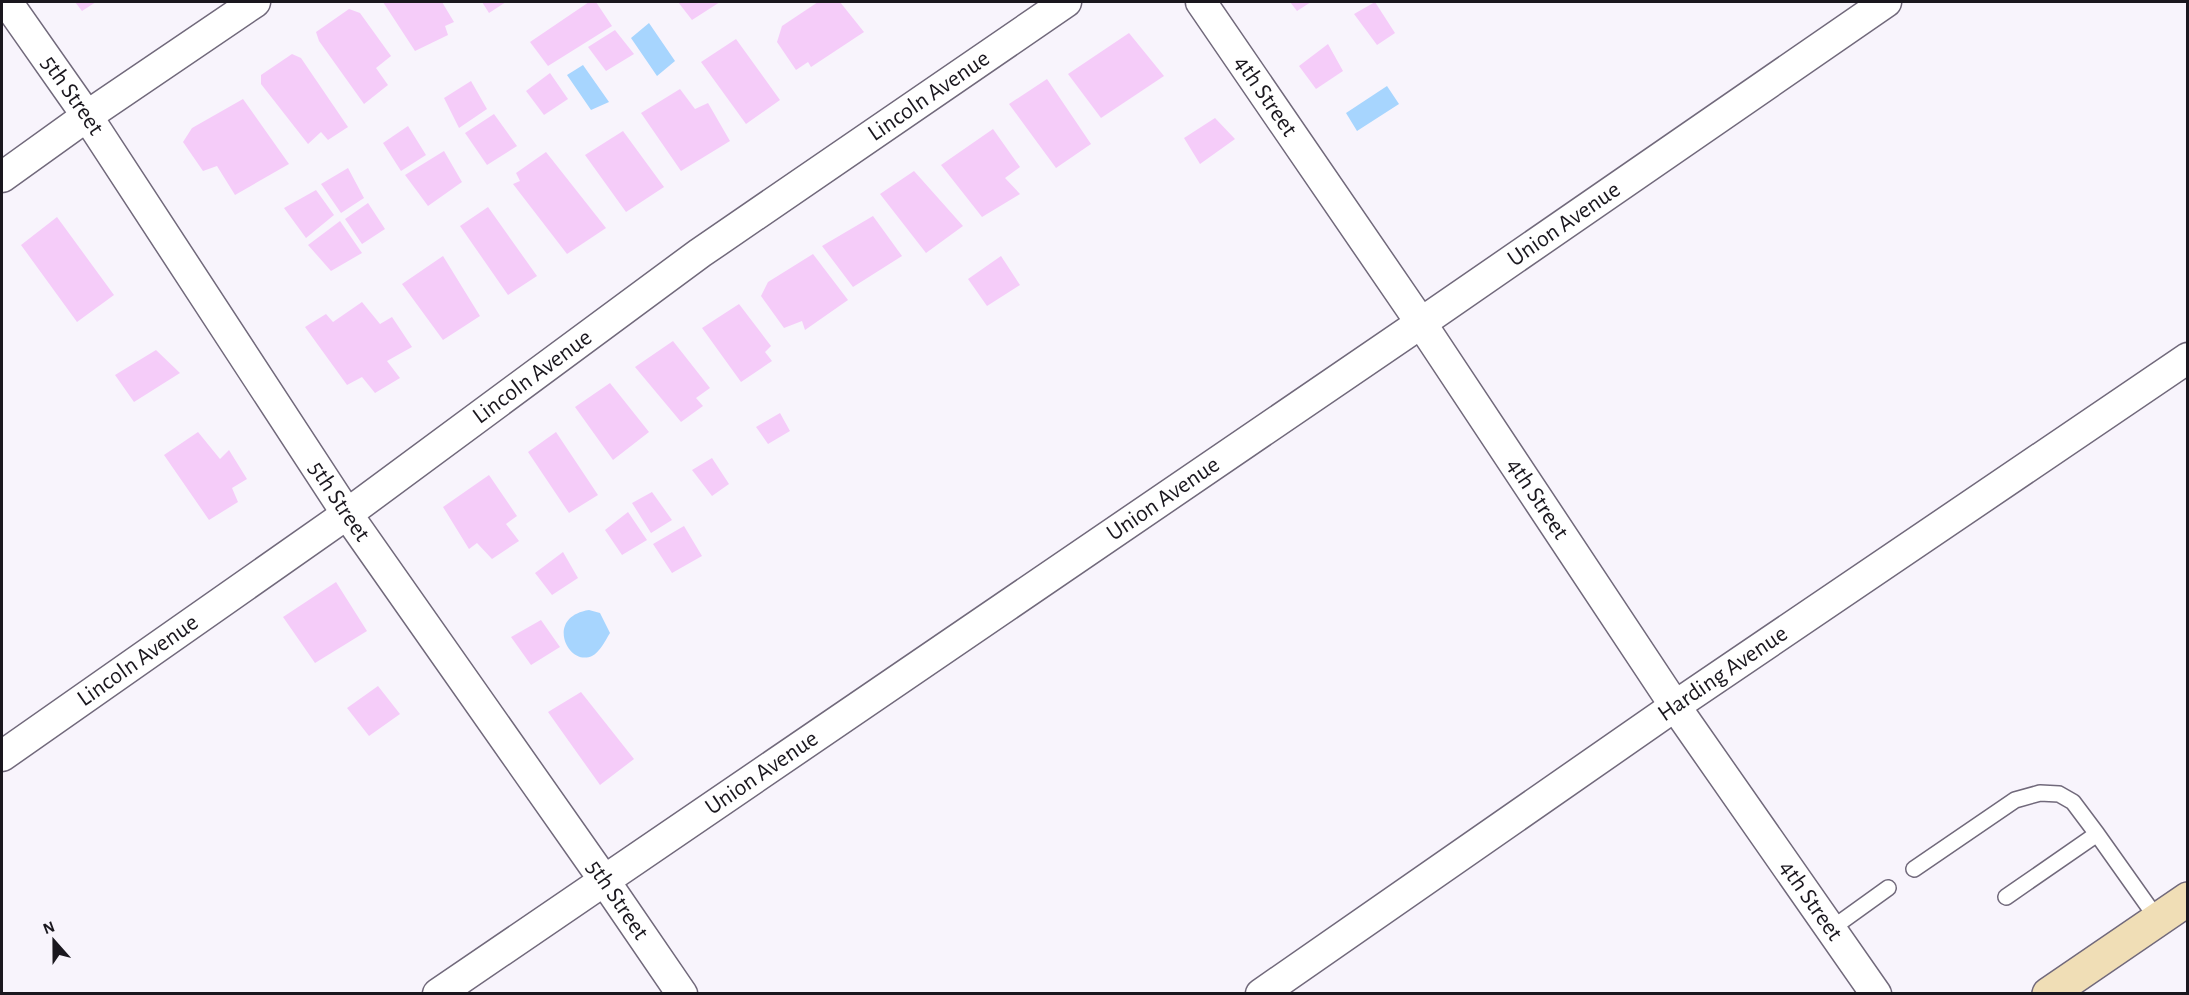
<svg xmlns="http://www.w3.org/2000/svg" width="2189" height="995" font-family="'Alegreya Sans',sans-serif">
  <style>
    .water { fill: #a7d5fe }
    .building { fill: #f5ccf9 }
    .lines { fill: none; stroke-linecap: round; stroke-linejoin: round }
    .service-casing { stroke: #71697b; stroke-width: 18 }
    .minor-casing { stroke: #71697b; stroke-width: 33 }
    .secondary-casing { stroke: #71697b; stroke-width: 36 }
    .service { stroke: #fff; stroke-width: 15 }
    .minor { stroke: #fff; stroke-width: 30 }
    .secondary { stroke: #f0deb6; stroke-width: 33 }
    .labels { text-anchor: middle; dominant-baseline: central; stroke-width: 6; stroke-linejoin: round; paint-order: stroke }
    .street-label { font-size: 24px; fill: #1a171e; stroke: #f8f4fc }
  </style>
  <rect width="100%" height="100%" fill="#f8f4fc"/>
  <path class="water" d="M649 23 675 61 657 76 631 38Z
    M583 65 609 102 591 110 567 75Z
    M1387 86 1399 104 1357 131 1346 113Z
    M589 610 600 613 610 633C605 641 600 652 592 656 568 667 544 617 589 610Z"/>
  <path class="building" d="M75 2H96L82 11Z
    M383 2H442L454 22 445 26 448 35 415 51Z
    M482 2H506L489 13Z
    M589 2H596L612 26 548 66 530 42Z
    M678 2H720L692 20Z
    M818 2H840L864 32 811 67 808 62 796 70 777 42 782 26Z
    M1290 2H1311L1297 11Z
    M1375 2 1395 33 1377 45 1354 14Z
    M349 9 360 13 391 56 376 68 388 85 364 104 319 41 316 32Z
    M615 30 634 54 606 71 588 47Z
    M1129 33 1164 76 1101 118 1068 74Z
    M736 39 780 100 746 124 701 62Z
    M1328 44 1343 71 1316 89 1299 66Z
    M292 54 301 58 348 127 328 140 321 132 308 144 261 84V75Z
    M550 73 568 99 544 115 526 91Z
    M1047 79 1091 144 1056 168 1009 104Z
    M471 81 487 109 459 128 444 98Z
    M680 89 695 109 708 103 730 141 681 171 641 113Z
    M243 99 289 164 235 195 217 166 203 171 183 142 192 128Z
    M494 114 517 146 487 165 465 133Z
    M1215 118 1235 139 1200 164 1184 138Z
    M408 126 426 155 401 171 383 143Z
    M993 129 1020 167 1005 178 1020 194 982 217 941 165Z
    M623 131 664 187 626 212 585 155Z
    M444 151 462 182 428 206 405 175Z
    M546 152 606 228 567 254 513 184 520 181 516 173Z
    M348 168 364 198 341 213 321 184Z
    M914 171 963 226 926 253 880 194Z
    M316 190 334 215 306 238 284 208Z
    M368 203 385 229 362 244 345 219Z
    M488 207 537 276 508 295 460 226Z
    M873 216 902 256 853 287 822 246Z
    M57 217 114 295 77 322 21 245Z
    M340 221 362 253 331 271 308 245Z
    M813 254 848 300 805 330 802 321 784 328 761 296 768 282Z
    M443 256 480 316 443 340 402 284Z
    M1001 256 1020 285 987 306 968 279Z
    M362 302 380 324 392 317 412 347 387 361 400 378 375 393 362 377 347 385 305 327 326 314 333 322Z
    M739 304 771 346 765 352 772 361 741 382 702 328Z
    M673 341 710 388 696 398 703 406 681 422 635 367Z
    M156 350 180 373 134 402 115 375Z
    M610 383 649 432 613 460 575 407Z
    M780 413 790 431 768 444 756 427Z
    M198 432 220 459 229 450 247 479 232 488 238 502 209 520 164 455Z
    M556 432 598 495 569 513 528 452Z
    M712 458 729 484 712 496 692 470Z
    M489 475 517 516 506 524 519 541 492 559 477 543 469 549 443 507Z
    M652 492 672 520 651 533 632 503Z
    M628 512 647 540 622 555 605 530Z
    M684 526 702 556 672 573 653 544Z
    M563 552 578 578 552 595 535 573Z
    M336 582 367 631 315 663 283 617Z
    M541 620 560 647 531 665 511 637Z
    M378 686 400 714 369 736 347 708Z
    M581 692 634 759 600 785 548 712Z"/>
  <g class="lines">
    <g class="service-casing">
      <path id="service" d="M1914 869 2015 800 2040 793 2059 794 2073 802 2097 834
        M2006 897 2097 834 2158 920
        M1831 929 1888 888"/>
    </g>
    <g class="minor-casing">
      <g id="minor">
        <path id="s1" d="M7 2 87 116 347 514 604 880 682 994"/>
        <path id="s2" d="M1201 2 1421 323 1675 706 1876 994"/>
        <path d="M2 177 87 116 255 2"/>
        <path id="s3" d="M2 756 347 514 700 253 1066 2"/>
        <path id="s4" d="M438 994 1421 323 1886 2"/>
        <path id="s5" d="M1261 994 1675 706 2188 358"/>
      </g>
    </g>
    <g class="secondary-casing">
      <path id="secondary" d="M2049 994 2188 899"/>
    </g>
    <use href="#service" class="service"/>
    <use href="#minor" class="minor"/>
    <use href="#secondary" class="secondary"/>
  </g>
  <g class="labels">
    <g class="street-label">
      <text stroke="none"><textPath href="#s1" startOffset="114">5th Street</textPath></text>
      <text stroke="none"><textPath href="#s3" startOffset="1138">Lincoln Avenue</textPath></text>
      <text stroke="none"><textPath href="#s2" startOffset="114">4th Street</textPath></text>
      <text stroke="none"><textPath href="#s4" startOffset="1364">Union Avenue</textPath></text>
      <text stroke="none"><textPath href="#s3" startOffset="652">Lincoln Avenue</textPath></text>
      <text stroke="none"><textPath href="#s2" startOffset="600">4th Street</textPath></text>
      <text stroke="none"><textPath href="#s4" startOffset="878">Union Avenue</textPath></text>
      <text stroke="none"><textPath href="#s1" startOffset="600">5th Street</textPath></text>
      <text stroke="none"><textPath href="#s3" startOffset="166">Lincoln Avenue</textPath></text>
      <text stroke="none"><textPath href="#s5" startOffset="562">Harding Avenue</textPath></text>
      <text stroke="none"><textPath href="#s4" startOffset="392">Union Avenue</textPath></text>
      <text stroke="none"><textPath href="#s1" startOffset="1086">5th Street</textPath></text>
      <text stroke="none"><textPath href="#s2" startOffset="1086">4th Street</textPath></text>
    </g>
  </g>
  <rect width="2189" height="995" fill="none" stroke="#1a171e" stroke-width="6"/>
  <g transform="translate(54 941) rotate(339)" stroke="#f8f4fc" stroke-width="4.5" paint-order="stroke">
  <path d="M0-4.5L10 22L0 15L-10 22Z" fill="#1a171e"/>
  <text y="-9" font-size="16" font-weight="bold" text-anchor="middle" fill="#1a171e">N</text>
  </g>
</svg>
